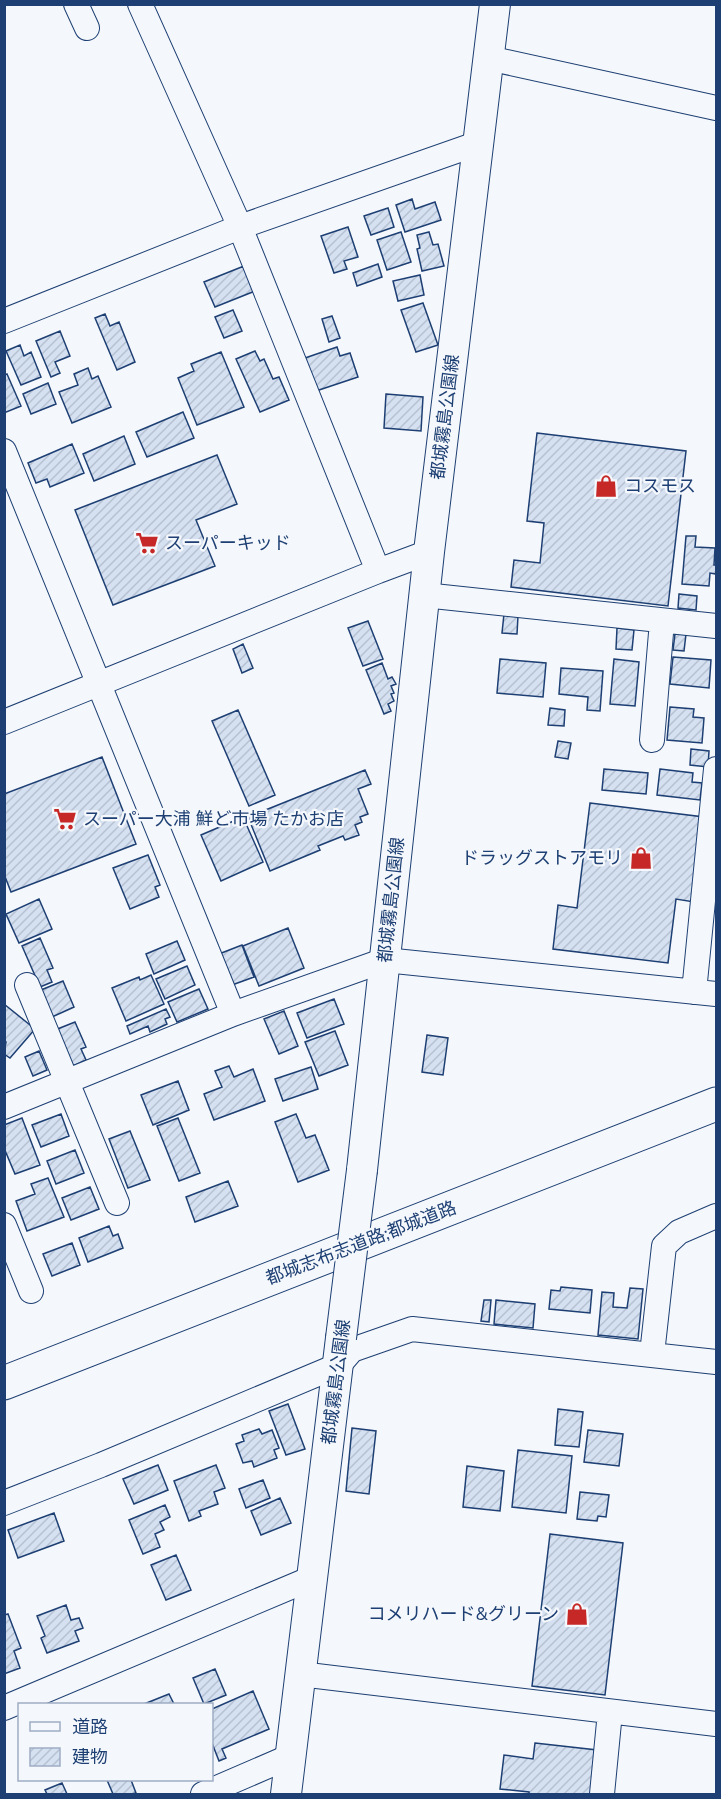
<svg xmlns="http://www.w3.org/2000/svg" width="721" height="1799" font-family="'Nunito Sans','Noto Sans JP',sans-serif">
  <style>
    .building { fill: url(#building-hatch); stroke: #1d3f73; stroke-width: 1.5 }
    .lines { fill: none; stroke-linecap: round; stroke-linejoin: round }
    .minor-casing { stroke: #1d3f73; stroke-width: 26 }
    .major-casing { stroke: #1d3f73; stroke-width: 32 }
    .highway-casing { stroke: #1d3f73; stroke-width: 35 }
    .minor { stroke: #f4f7fb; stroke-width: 24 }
    .major { stroke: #f4f7fb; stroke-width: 30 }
    .highway { stroke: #f4f7fb; stroke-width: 33 }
    .major-bridge-casing { stroke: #1d3f73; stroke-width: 32; stroke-linecap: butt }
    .major-bridge { stroke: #f4f7fb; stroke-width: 30 }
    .labels { text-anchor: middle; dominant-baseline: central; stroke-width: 4.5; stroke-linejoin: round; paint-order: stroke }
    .street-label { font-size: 18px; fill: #1d3f73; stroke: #f4f7fb }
    .poi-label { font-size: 18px; fill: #1d3f73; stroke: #f4f7fb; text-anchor: start }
  </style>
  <defs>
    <pattern id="building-hatch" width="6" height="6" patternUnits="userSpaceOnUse" patternTransform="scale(1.5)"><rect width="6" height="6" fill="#d5e0f0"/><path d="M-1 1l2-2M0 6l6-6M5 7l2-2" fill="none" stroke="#b6c1d1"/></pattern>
  </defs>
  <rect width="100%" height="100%" fill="#f4f7fb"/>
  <path class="building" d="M412 199 415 209 435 202 441 220 405 232 396 205Z
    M388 208 394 227 371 235 364 216Z
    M348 227 358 257 344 261 347 269 334 273 321 236Z
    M401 232 411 262 387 270 377 240Z
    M429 232 433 245 438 244 444 266 422 271 417 249 420 248 417 235Z
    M378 264 382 277 357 286 353 273Z
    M244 266 255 291 215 307 204 282Z
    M420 275 424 295 398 301 393 281Z
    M423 303 438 345 416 352 401 310Z
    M233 310 242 331 224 338 215 317Z
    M105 314 110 326 119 322 135 362 117 370 95 318Z
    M332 316 340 338 329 342 322 319Z
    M60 331 70 356 55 362 60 373 51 377 36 341Z
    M20 345 24 356 31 352 41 377 21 385 6 351Z
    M337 347 340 356 350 353 358 377 316 391 305 358Z
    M255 351 260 361 264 359 273 379 279 377 289 400 260 412 236 359Z
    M221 352 244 407 197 425 178 378 194 371 191 364Z
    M88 368 92 379 98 376 111 407 72 423 59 392 78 385 74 374Z
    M7 374 21 406 4 413V375Z
    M48 383 56 404 31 414 23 394Z
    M386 394 423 397 421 431 384 428Z
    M183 412 194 438 147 457 136 432Z
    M537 433 686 451 668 606 511 587 514 560 540 563 544 523 527 521Z
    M124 436 135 464 94 481 83 454Z
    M72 444 84 473 50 487 47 479 36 483 28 463Z
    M217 455 237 504 196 520 215 566 113 605 75 510Z
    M686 536H696L695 547 715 548 714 565H716V574L710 573 709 586 682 584Z
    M679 594 697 596 696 610 678 608Z
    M504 614 518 616 517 634 502 633Z
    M368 621 383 659 363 666 348 628Z
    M617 628 634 630 632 650 616 649Z
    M675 634H686L684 651 673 650Z
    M243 644 253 668 242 673 233 649Z
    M673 657 711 660 709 688 670 684Z
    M500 659 546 663 543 697 497 693Z
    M614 659 639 662 635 706 610 704Z
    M382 663 388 679 392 677 396 684 391 686 394 693 391 694 394 701 388 704 391 711 384 714 366 670Z
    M561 668 603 671 600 711 587 710 588 697 559 694Z
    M670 707 694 709 693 717 704 718 702 743 667 740Z
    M550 708 565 710 564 726 548 725Z
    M238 710 275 795 249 806 212 721Z
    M558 741 571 743 568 759 555 757Z
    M691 749 709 751 708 767 690 765Z
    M102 757 136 844 11 892 4 874V794Z
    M604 769 648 773 646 794 602 790Z
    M660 769 693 773 692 782 702 783 700 800 657 795Z
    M365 770 371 784 358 789 368 814 360 817 362 822 355 825 359 835 345 840 343 836 318 846 320 850 270 871 248 817Z
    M590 803 704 817 694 902 676 899 668 963 553 949 558 905 577 908Z
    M243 817 263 862 221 881 201 835Z
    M148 855 160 885 155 887 159 897 130 909 113 868Z
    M39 899 52 929 19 943 6 914Z
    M288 928 304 968 259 986 243 946Z
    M40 938 53 968 47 970 52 982 40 987 22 946Z
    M177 941 185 960 154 974 146 954Z
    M242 945 254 977 232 985 219 954Z
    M187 966 195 985 165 999 156 979Z
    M151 975 164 1004 126 1021 112 988 139 977 140 980Z
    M63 981 74 1007 52 1017 41 990Z
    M199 989 208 1009 177 1022 168 1002Z
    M334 999 344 1024 307 1038 297 1013Z
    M4 1004 35 1029 10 1058 4 1054 6 1042 4 1041Z
    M166 1009 170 1017 165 1019 167 1024 150 1032 148 1026 130 1034 127 1026Z
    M284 1011 298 1046 279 1054 264 1019Z
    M75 1022 86 1047 81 1049 86 1060 71 1067 55 1030Z
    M335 1031 348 1065 319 1076 305 1042Z
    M427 1035 448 1038 443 1075 422 1072Z
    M39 1051 47 1070 33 1076 25 1057Z
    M229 1066 234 1077 253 1069 265 1101 214 1120 204 1094 222 1087 215 1071Z
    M311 1067 318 1089 283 1101 275 1079Z
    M178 1081 189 1110 153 1125 141 1095Z
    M61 1114 69 1136 41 1147 32 1125Z
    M296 1114 306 1138 315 1135 329 1170 298 1182 275 1122Z
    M22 1118 40 1165 15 1174 4 1148V1125Z
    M178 1118 200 1173 179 1181 157 1126Z
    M130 1131 150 1180 128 1188 109 1139Z
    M75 1150 84 1173 56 1184 47 1161Z
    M48 1178 64 1217 27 1231 16 1201 35 1194 31 1184Z
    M228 1181 238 1206 195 1222 186 1197Z
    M90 1187 99 1209 71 1220 62 1198Z
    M109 1226 113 1236 118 1234 123 1248 88 1262 79 1238Z
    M72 1243 80 1265 52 1276 43 1254Z
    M561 1287 592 1290 590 1313 549 1309 551 1290 560 1291Z
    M630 1288 643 1289 638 1339 598 1335 602 1292 614 1293 613 1307 627 1308Z
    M484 1300H491L489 1322 481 1321Z
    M496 1300 535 1304 533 1328 494 1324Z
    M288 1404 305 1449 286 1455 269 1411Z
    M558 1409 583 1412 579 1447 555 1445Z
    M352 1428 376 1431 369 1494 346 1491Z
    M259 1429 262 1434 272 1430 279 1448 274 1450 277 1458 254 1467 252 1461 243 1463 236 1444 244 1441 242 1435Z
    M588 1430 623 1434 619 1466 584 1462Z
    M518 1450 572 1456 566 1513 512 1507Z
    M158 1465 168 1490 134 1504 123 1479Z
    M216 1465 225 1488 214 1492 218 1504 199 1511 201 1516 189 1521 174 1481Z
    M467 1466 504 1471 500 1511 463 1507Z
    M263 1480 270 1498 246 1508 239 1489Z
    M580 1492 609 1495 606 1517 598 1516 597 1521 577 1519Z
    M280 1498 291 1523 261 1535 251 1511Z
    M165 1505 170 1517 160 1522 164 1530 155 1534 160 1547 143 1554 129 1520Z
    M54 1513 64 1541 18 1558 8 1530Z
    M550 1534 623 1543 605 1695 532 1686Z
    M176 1555 191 1590 166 1600 151 1565Z
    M66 1605 71 1620 79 1618 83 1628 75 1631 79 1641 47 1653 41 1638 45 1636 37 1616Z
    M8 1614 21 1648 14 1651 20 1668 4 1674V1615Z
    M215 1669 226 1695 204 1704 193 1678Z
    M253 1691 269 1729 222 1749 226 1758 219 1761 212 1743V1709Z
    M169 1694 174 1704H144Z
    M535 1743 597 1750 592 1794H529V1792L500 1789 504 1755 533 1759Z
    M107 1780H131L136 1793 132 1794H113Z
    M62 1783 67 1794H47L45 1790Z"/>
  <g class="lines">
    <g class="minor-casing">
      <path id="minor" d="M76 4 87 28
        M488 58 716 108
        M4 321 240 227 479 143
        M4 451 233 1014
        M378 571 429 552
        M424 595 716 626
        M4 722 378 571 240 227 140 4
        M652 740 662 621
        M27 985 117 1203
        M694 992 716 769
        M4 1107 233 1014 385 960 716 994
        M4 1225 31 1291
        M652 1354 664 1246 679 1232 716 1216
        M4 1503 101 1465 339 1365 352 1350 412 1329 716 1362
        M300 1674 716 1724
        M4 1708 312 1578
        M203 1794 291 1756
        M602 1794 610 1712"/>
    </g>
    <g class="major-casing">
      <path id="major" d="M362 1170 429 552 495 4
        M286 1794 341 1338"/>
    </g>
    <g class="highway-casing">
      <path id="highway" d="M4 1383 716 1104"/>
    </g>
    <use href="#minor" class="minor"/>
    <use href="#major" class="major"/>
    <use href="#highway" class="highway"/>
    <g class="major-bridge-casing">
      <path id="major-bridge" d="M341 1338 362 1170"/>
    </g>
    <use href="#major-bridge" class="major-bridge"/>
  </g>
  <defs>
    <g id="shop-bare" transform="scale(1.8)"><path d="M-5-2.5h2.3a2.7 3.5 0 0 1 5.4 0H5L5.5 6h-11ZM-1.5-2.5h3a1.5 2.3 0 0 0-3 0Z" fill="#c62828" stroke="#f4f7fb" stroke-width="2.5" paint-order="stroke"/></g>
    <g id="supermarket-bare" transform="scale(1.8)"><path d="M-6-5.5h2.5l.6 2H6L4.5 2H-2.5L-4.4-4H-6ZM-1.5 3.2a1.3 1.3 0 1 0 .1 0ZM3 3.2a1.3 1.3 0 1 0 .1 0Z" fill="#c62828" stroke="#f4f7fb" stroke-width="2.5" paint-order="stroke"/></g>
  </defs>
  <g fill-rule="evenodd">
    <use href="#shop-bare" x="606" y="486"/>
    <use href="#supermarket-bare" x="147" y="543"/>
    <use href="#supermarket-bare" x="65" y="819"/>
    <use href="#shop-bare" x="641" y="858"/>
    <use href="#shop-bare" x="577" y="1614"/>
  </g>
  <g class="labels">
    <g class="street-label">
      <text transform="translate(445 417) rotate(-83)">都城霧島公園線</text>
      <text transform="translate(391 900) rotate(-84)">都城霧島公園線</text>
      <text transform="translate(361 1243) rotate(-21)">都城志布志道路;都城道路</text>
      <text transform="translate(336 1382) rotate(-83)">都城霧島公園線</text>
    </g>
    <g class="poi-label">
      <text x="624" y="486">コスモス</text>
      <text x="165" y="543">スーパーキッド</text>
      <text x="83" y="819">スーパー大浦 鮮ど市場 たかお店</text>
      <text x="623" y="858" text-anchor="end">ドラッグストアモリ</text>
      <text x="559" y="1614" text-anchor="end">コメリハード&amp;グリーン</text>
    </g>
  </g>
  <rect width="721" height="1799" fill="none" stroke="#1d3f73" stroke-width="12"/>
  <rect x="18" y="1703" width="195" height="78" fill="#f4f7fb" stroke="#9eadc5" stroke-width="1.5"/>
  <rect x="30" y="1722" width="30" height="9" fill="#f4f7fb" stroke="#9eadc5" stroke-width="1.5"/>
  <text x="72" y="1733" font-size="18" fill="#1d3f73">道路</text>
  <rect x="30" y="1748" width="30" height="18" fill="url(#building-hatch)" stroke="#9eadc5" stroke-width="1.5"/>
  <text x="72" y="1763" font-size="18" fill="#1d3f73">建物</text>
</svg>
